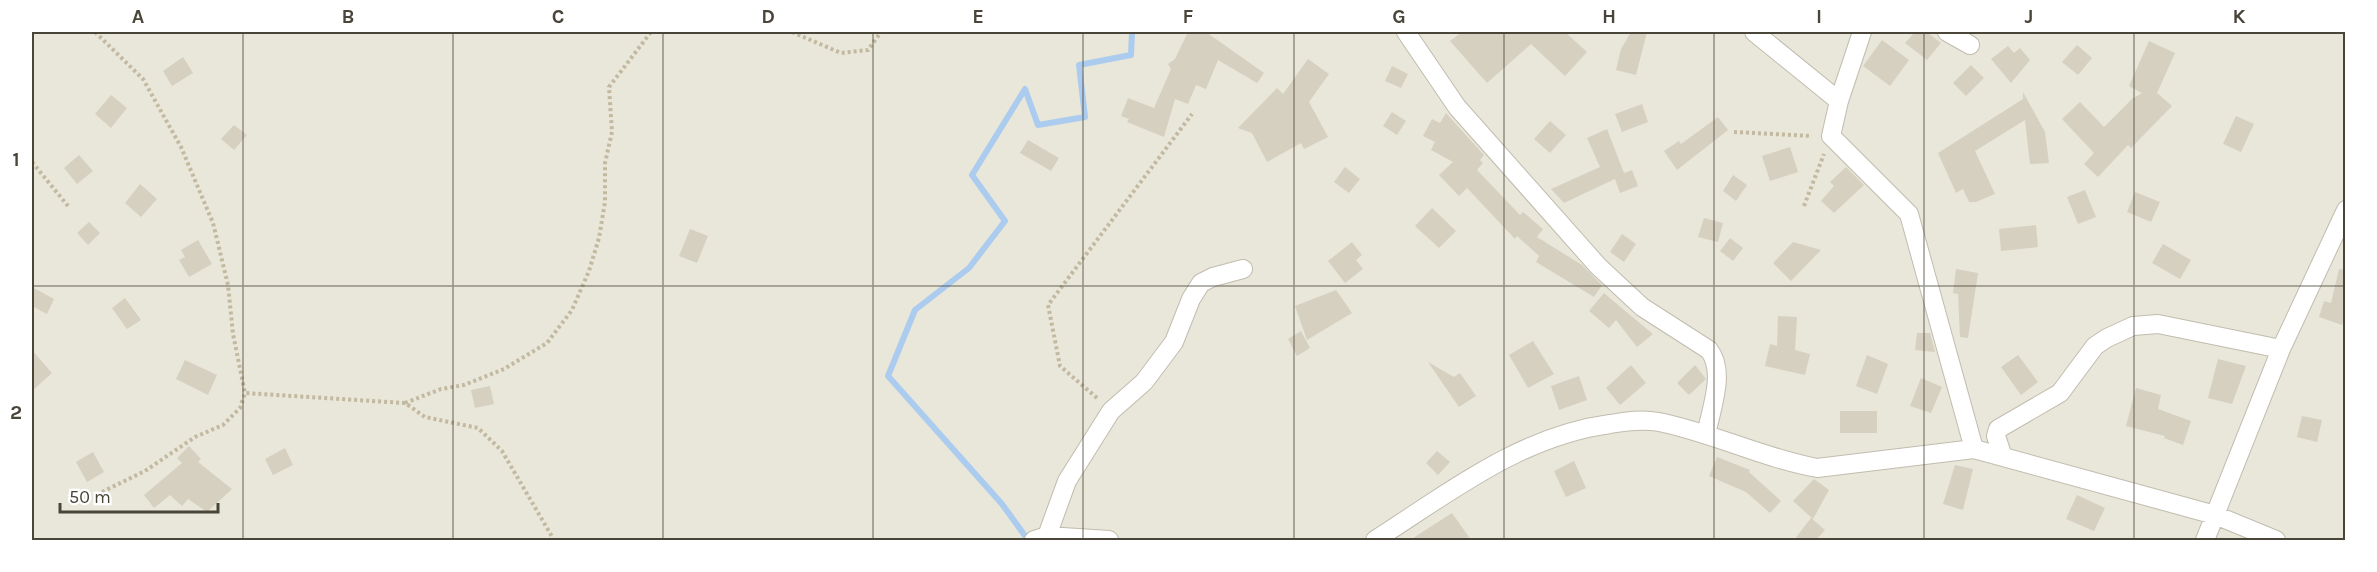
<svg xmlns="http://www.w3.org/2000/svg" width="2377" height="572" font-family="Karla,sans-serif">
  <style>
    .residential { fill: #e9e6da }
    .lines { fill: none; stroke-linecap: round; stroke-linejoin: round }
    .stream { stroke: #abccee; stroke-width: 6 }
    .building { fill: #d6d0c1 }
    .minor-casing { stroke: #c1bcae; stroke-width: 20 }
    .path { stroke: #c2b9a0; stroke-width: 4; stroke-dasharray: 3 3; stroke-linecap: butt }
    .minor { stroke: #fff; stroke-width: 18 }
    .grid { fill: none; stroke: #494539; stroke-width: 1.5; stroke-opacity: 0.55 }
    .neatline { fill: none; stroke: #494539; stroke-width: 2 }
    .grid-label { font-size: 20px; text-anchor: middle; font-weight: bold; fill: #494539 }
  </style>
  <rect width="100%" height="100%" fill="#f5f3ec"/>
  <path class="residential" d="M32 32H2345V540H32Z"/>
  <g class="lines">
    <path class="stream" d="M1028 540 1002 504 888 376 915 310 969 268 1005 221 972 175 1025 89 1038 125 1085 117 1079 65 1131 55 1132 32"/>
  </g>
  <path class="building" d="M1188 32H1206L1264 73 1257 83 1218 60 1206 89 1196 85 1188 104 1175 99 1164 137 1127 122 1129 119 1121 116 1128 98 1154 108 1171 69 1168 64 1175 59Z
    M1462 32H1565L1587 52 1565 76 1531 44 1487 83 1450 41Z
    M1631 32H1647L1636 75 1616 70 1621 49Z
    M1915 32H1927L1941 43 1927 60 1905 43Z
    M1882 40 1909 60 1890 86 1863 66Z
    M2149 41 2175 53 2157 93 2172 106 2131 148 2128 145 2098 177 2084 164 2094 153 2062 119 2080 102 2104 127 2132 99 2142 93 2129 86Z
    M2077 45 2092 58 2078 75 2062 62Z
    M2008 46 2014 53 2020 48 2030 60 2011 83 1991 59Z
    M183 57 193 73 172 86 163 71Z
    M1308 59 1329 74 1309 102 1328 137 1304 149 1301 143 1267 162 1252 133 1238 128 1277 88 1283 94Z
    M1971 65 1984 78 1966 96 1953 83Z
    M1392 66 1408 74 1401 88 1385 81Z
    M2023 92 2045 132 2049 163 2030 164 2025 120 1975 151 1995 194 1976 202H1969L1963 189 1956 193 1938 153 2023 99Z
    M111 95 127 108 111 128 95 114Z
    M1642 104 1648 122 1622 132 1615 114Z
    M1392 112 1406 121 1397 135 1383 126Z
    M1446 113 1484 155 1480 160 1483 163 1477 170 1520 215 1523 212 1543 229 1537 237 1582 265 1602 285 1594 297 1536 262 1539 256 1517 236 1515 239 1467 188 1459 196 1439 175 1453 162 1431 150 1435 142 1423 136 1432 119 1440 123Z
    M2236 116 2254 124 2241 152 2223 144Z
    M1718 117 1728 130 1677 170 1664 151 1679 141 1681 144Z
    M1550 121 1566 135 1550 153 1534 139Z
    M234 125 247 135 234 150 221 139Z
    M1607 129 1624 173 1632 170 1638 186 1620 193 1615 179 1564 203 1551 189 1600 167 1587 138Z
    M1028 140 1059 158 1051 171 1020 153Z
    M1790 147 1798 172 1770 181 1762 156Z
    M79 155 93 171 77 184 64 168Z
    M1345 167 1360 179 1349 193 1334 182Z
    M1846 167 1864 185 1834 213 1821 201 1834 186 1830 182Z
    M1733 175 1747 185 1736 201 1723 191Z
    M140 184 157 199 141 217 125 203Z
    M2085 190 2096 217 2078 224 2067 197Z
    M2135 192 2160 202 2151 222 2127 212Z
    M1432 208 1456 231 1439 248 1415 226Z
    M1704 218 1723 223 1718 242 1698 237Z
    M89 222 100 233 88 245 77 233Z
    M2036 225 2038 247 2001 251 1999 229Z
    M690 229 708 236 697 263 679 256Z
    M1622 234 1636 244 1624 262 1610 252Z
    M1730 238 1743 248 1733 261 1720 251Z
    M198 240 212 264 189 277 179 260 185 257 181 250Z
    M1352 242 1362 255 1356 260 1363 269 1345 283 1328 261Z
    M1793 242 1821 250 1791 281 1773 263Z
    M2163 244 2191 260 2180 279 2152 263Z
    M1956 269 1978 273 1968 338 1960 337 1958 294 1953 293Z
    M2339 269 2346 270V313L2342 325 2319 317 2324 301 2331 303Z
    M32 287 54 299 47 314 32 306Z
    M1336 290 1352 313 1307 340 1295 306Z
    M1604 293 1624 310 1653 334 1637 347 1616 320 1609 328 1589 311Z
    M125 298 141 320 127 329 112 308Z
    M1778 316 1797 317 1795 350 1810 354 1805 375 1765 366 1770 344 1777 346Z
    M1301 331 1310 348 1297 356 1288 339Z
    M1917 333H1930L1935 352 1915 350Z
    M1533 341 1554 374 1528 388 1509 355Z
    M32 350 52 373 32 391Z
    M1867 355 1888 364 1877 394 1856 386Z
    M2018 355 2038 382 2021 395 2001 367Z
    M2218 359 2246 366 2232 404 2208 398Z
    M185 360 217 375 208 395 176 379Z
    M1428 362 1454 377 1460 373 1476 396 1459 407Z
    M1631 365 1646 383 1620 405 1606 388Z
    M1695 365 1706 379 1689 395 1677 383Z
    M1579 376 1587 400 1559 410 1551 386Z
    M1921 378 1942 387 1931 413 1910 406Z
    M490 386 494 404 475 408 471 390Z
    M2136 388 2161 395 2158 409 2191 421 2183 445 2164 438 2165 436 2126 426Z
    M1840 411H1877V433H1840Z
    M2302 416 2322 420 2317 442 2297 437Z
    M189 446 201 459 198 462 232 489 207 512 188 499 182 506 170 495 154 508 144 495 182 463 177 458Z
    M285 448 293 465 273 475 265 459Z
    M1437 451 1450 462 1438 475 1426 463Z
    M93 452 104 472 87 482 76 462Z
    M1717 457 1750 470 1749 472 1781 501 1770 513 1746 492 1709 476Z
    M1574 461 1586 488 1566 497 1554 471Z
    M1955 465 1973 469 1963 510 1943 504Z
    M1814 479 1829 490 1813 519 1793 501Z
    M2077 495 2105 508 2094 531 2066 519Z
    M1452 513 1471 540H1410Z
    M1811 518 1825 530 1816 540H1794Z"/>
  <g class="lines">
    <g class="minor-casing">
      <path id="minor" d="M1406 32 1457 107 1598 266 1642 307 1709 350C1726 372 1711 409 1706 435
        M1754 32 1839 101
        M1862 32 1839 101 1831 136 1909 214 1974 449
        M1947 32 1970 45
        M2003 457 1996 436 1998 429 2060 393 2095 346 2107 338 2133 326 2158 324 2281 349
        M1047 536 1067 481 1111 411 1144 382 1174 342 1191 299 1201 283 1213 277 1243 269
        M1034 540 1047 536 1109 540
        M1375 540C1449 493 1520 436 1610 424 1627 421 1642 419 1659 422 1713 433 1763 458 1817 468L1974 449 2215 515 2276 540
        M2205 540 2281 349 2346 210"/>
    </g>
    <path class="path" d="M95 32 143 79 181 147 213 223 228 285 233 334 245 393
      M792 32 841 53 868 50 881 32
      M1734 132 1812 136
      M32 162 68 206
      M1804 206 1824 154
      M1097 398 1060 366 1048 305 1192 114
      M405 403 441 389 464 385 504 369 547 343 572 310 589 271 599 238 605 202V163L612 132 609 87 651 32
      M102 492 145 471 195 437 223 425 240 408 245 393 405 403 425 417 478 428 502 451 554 540"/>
    <use href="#minor" class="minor"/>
  </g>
  <path class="grid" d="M243 32V540M453 32V540M663 32V540M873 32V540M1083 32V540M1294 32V540M1504 32V540M1714 32V540M1924 32V540M2134 32V540M32 286H2346"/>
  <rect width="2377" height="572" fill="none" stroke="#ffffff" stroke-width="66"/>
  <path d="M60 503v9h158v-9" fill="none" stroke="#494539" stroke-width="3"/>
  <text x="69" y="503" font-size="18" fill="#494539" stroke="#ffffff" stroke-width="4.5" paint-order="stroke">50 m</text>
  <rect x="33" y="33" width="2311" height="506" class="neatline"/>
  <g class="grid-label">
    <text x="138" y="23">A</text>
    <text x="348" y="23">B</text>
    <text x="558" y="23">C</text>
    <text x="768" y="23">D</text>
    <text x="978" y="23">E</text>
    <text x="1188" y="23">F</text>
    <text x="1399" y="23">G</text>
    <text x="1609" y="23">H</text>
    <text x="1819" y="23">I</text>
    <text x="2029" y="23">J</text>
    <text x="2239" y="23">K</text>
    <text x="16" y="166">1</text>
    <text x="16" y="419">2</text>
  </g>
</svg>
